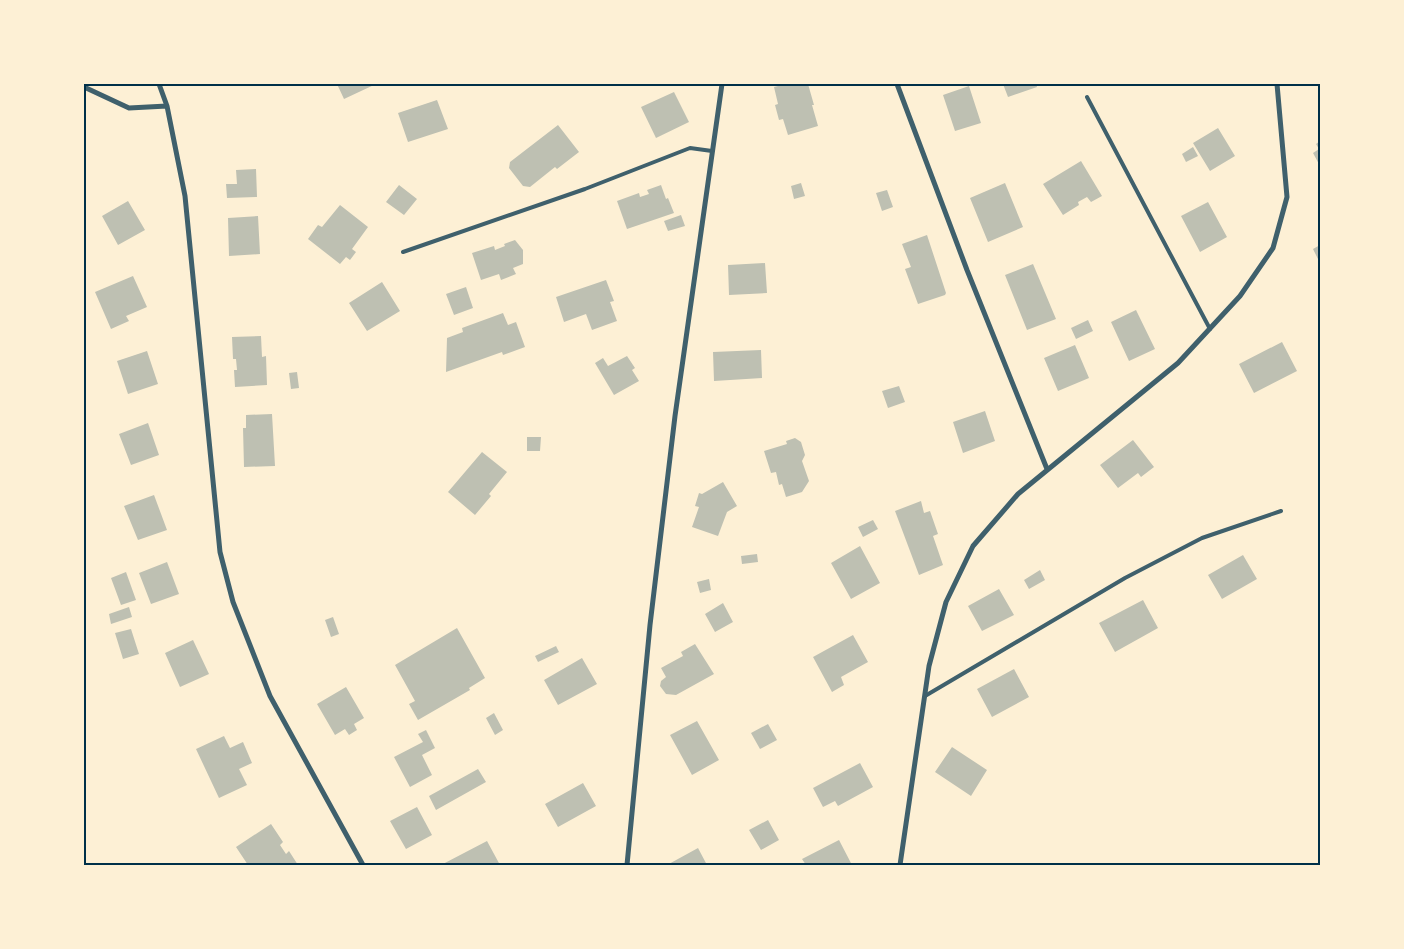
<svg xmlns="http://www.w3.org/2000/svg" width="1404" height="949" font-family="'Asap Condensed',sans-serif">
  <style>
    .building { fill: #bec0b2 }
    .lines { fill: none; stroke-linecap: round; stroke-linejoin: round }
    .service { stroke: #3f606c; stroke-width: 4 }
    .minor { stroke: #3f606c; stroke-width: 5 }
    .neatline { fill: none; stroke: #003049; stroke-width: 2 }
  </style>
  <rect width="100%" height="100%" fill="#fdf0d5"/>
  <path class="building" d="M337 84H376L344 99Z
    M777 84H808L814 105H812L818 126 788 135 783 119 779 120 775 105 778 104 774 87 778 86Z
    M1003 84H1036L1037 87 1008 97Z
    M969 86 981 123 955 131 943 95Z
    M674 92 689 122 656 138 641 107Z
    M437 100 448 129 408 142 398 113Z
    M558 125 579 152 557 169 555 167 530 187 523 186 509 168 510 162Z
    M1218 128 1235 156 1210 171 1193 143Z
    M1320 141V166L1313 153 1319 149 1316 144Z
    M1193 147 1198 156 1186 162 1182 154Z
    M1081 161 1102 196 1091 202 1087 197 1078 202 1079 205 1063 215 1043 184Z
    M256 169 257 197 227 198 226 184H237L236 170Z
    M801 183 805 196 794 199 791 186Z
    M1005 183 1023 227 988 242 970 198Z
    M399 185 417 199 404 215 386 202Z
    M661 185 666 199 668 198 674 213 627 229 617 201 639 193 640 197 649 194 647 190Z
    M887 190 893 207 882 211 876 193Z
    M128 201 145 230 118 245 102 216Z
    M1208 202 1227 237 1200 252 1181 216Z
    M340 205 368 227 352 249 356 252 350 260 346 257 340 264 308 239 318 225 322 227Z
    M681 215 685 226 668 231 664 221Z
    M258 216 260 254 229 256 228 218Z
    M927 235 946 293 945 295 918 304 905 269 911 267 902 244Z
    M515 240 523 250V264L513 268 516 274 501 280 499 274 481 280 472 253 494 246 495 250 505 246 504 244Z
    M1320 245V263L1313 249Z
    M765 263 767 293 729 295 728 265Z
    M1033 264 1056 319 1027 330 1005 275Z
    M133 276 147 307 126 316 129 321 111 329 95 292Z
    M606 280 614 301 610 302 617 321 592 330 586 314 564 322 556 297Z
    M382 282 400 311 367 331 349 303Z
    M466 287 473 308 454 315 446 294Z
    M1136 310 1155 349 1129 361 1111 322Z
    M503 313 508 325 516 322 525 347 503 355 502 352 446 372 447 338 463 332 462 328Z
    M1088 320 1093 331 1076 339 1071 328Z
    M261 336 262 357 266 356 267 385 235 387 234 370H237L236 359H233L232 337Z
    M1282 342 1297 371 1254 393 1239 364Z
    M1075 345 1089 378 1058 391 1044 358Z
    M761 350 762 378 714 381 713 352Z
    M147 351 158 384 128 394 117 361Z
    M627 356 635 368 632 370 639 381 614 395 595 363 603 358 608 366Z
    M297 372 299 388 291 389 289 373Z
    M899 386 905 402 888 408 882 391Z
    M985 411 995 441 963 453 953 422Z
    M272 414 275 466 244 467 243 428H246V415Z
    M148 423 159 455 131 465 119 434Z
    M527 437H541L540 451H527Z
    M795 438 801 442 805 455 802 461 809 481 802 492 786 497 782 484 779 485 776 472 771 473 764 451 787 444 786 441Z
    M1133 440 1154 467 1141 477 1138 473 1118 488 1100 465Z
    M482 452 507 472 489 494 491 496 475 515 448 492Z
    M723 482 737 506 727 512 718 536 692 527 699 507 695 506 699 493 702 494Z
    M154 495 167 530 138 540 124 506Z
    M921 501 924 513 930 511 938 534 933 536 943 565 919 575 895 511Z
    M873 520 878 529 863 537 858 527Z
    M860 546 880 583 851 599 831 563Z
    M757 554 758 562 742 564 741 556Z
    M1243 555 1257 579 1222 599 1208 575Z
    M167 562 179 594 151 604 139 573Z
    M1040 570 1045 580 1029 589 1024 580Z
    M126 572 136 600 121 605 111 578Z
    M709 579 711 590 700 593 697 582Z
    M999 589 1014 615 982 631 968 606Z
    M1143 600 1158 628 1115 652 1099 623Z
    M723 603 733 622 715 632 705 614Z
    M129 607 132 617 111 624 109 614Z
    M333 617 339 634 331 637 325 620Z
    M457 628 485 678 469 688 470 690 418 720 409 704 415 701 395 665Z
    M131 629 139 654 123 659 115 633Z
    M853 635 868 662 841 677 844 685 832 692 813 657Z
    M193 640 209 674 180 687 165 653Z
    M695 644 714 674 676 695 666 694 660 686 661 681 666 677 661 668 683 656 681 652Z
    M556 646 559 652 538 662 535 656Z
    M582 658 597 684 558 705 544 680Z
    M1014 669 1029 697 992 717 977 689Z
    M346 687 364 718 354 724 357 730 349 735 345 729 335 735 317 704Z
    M494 713 503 730 495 735 486 718Z
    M697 721 719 760 692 775 670 735Z
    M768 724 777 740 760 749 751 733Z
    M426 730 435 748 422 755 432 775 410 787 394 757 423 742 418 734Z
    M224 736 230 748 243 742 252 763 239 769 247 785 219 798 196 749Z
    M952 747 987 770 971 796 935 772Z
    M860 763 873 787 838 806 835 801 823 807 813 788Z
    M478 769 486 782 436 810 429 796Z
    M583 783 596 806 558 827 545 804Z
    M417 807 432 835 406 849 390 821Z
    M768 820 779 840 761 850 749 830Z
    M271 824 283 842 280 845 286 854 289 851 298 865H248L236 847Z
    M839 840 852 865H806L802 859Z
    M487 841 500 865H441Z
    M698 848 707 865H667Z"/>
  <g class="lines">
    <path class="service" d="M1087 97 1210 329
      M403 252 585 189 690 148 712 151
      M925 696 1125 578 1202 538 1281 511"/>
    <path class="minor" d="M159 84 167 106 185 196 220 552 233 602 270 696 363 865
      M897 84 967 270 1047 469
      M84 87 129 108 167 106
      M627 865 650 625 675 416 722 84
      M900 865 929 666 946 602 973 546 1018 494 1178 363 1240 296 1273 248 1287 197 1277 84"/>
  </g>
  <rect width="1404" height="949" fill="none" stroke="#fdf0d5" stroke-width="170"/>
  <rect x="85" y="85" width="1234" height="779" class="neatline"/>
</svg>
